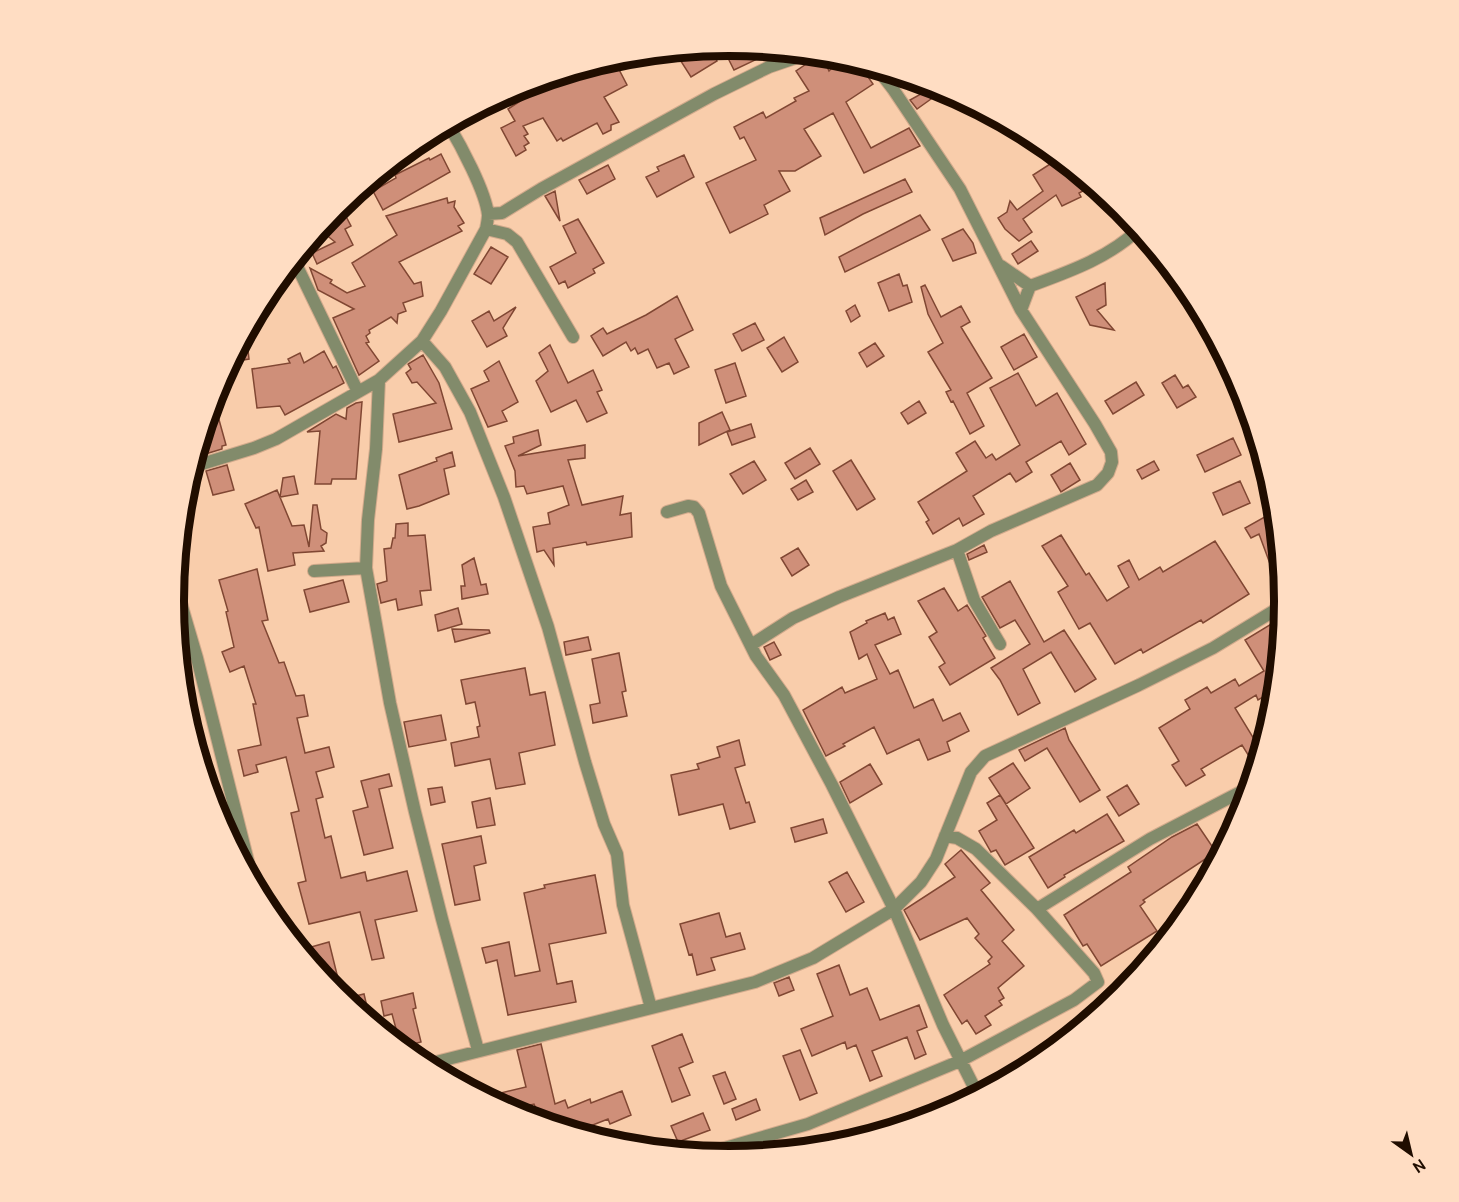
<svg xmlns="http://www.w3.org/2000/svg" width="1459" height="1202" font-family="Cabin,sans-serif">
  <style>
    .building { fill: #cf8f79; stroke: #804733; stroke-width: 1.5 }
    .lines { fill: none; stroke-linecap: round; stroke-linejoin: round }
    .street-casing { stroke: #d2aa8c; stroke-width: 14 }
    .street { stroke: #828b6b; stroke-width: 12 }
    .rim { fill: none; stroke: #200d00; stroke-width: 8 }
  </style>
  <rect width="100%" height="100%" fill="#f9cdab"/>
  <path class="building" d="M738 46 748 47 776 50 734 70 725 52Z
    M709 47 717 61 691 77 677 55 686 49Z
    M821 54 829 71 843 57 857 61 873 84 846 102 871 148 909 128 920 146 864 173 833 113 804 129 821 156 795 171H779L790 191 764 205 768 214 730 233 706 183 756 160 744 137 740 139 734 127 763 112 766 118 796 101 794 98 809 91 796 71Z
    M613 58 627 85 604 97 619 122 611 125V130L603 134 597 123 563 141 561 138 557 141 543 118 523 126 528 134 524 136 529 143 524 146 526 150 516 156 501 128 515 121 508 109 548 83 547 81 566 72Z
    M914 79 943 87 945 89 917 109 910 100 921 94Z
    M441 154 450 172 383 210 373 191 396 178 395 175 429 158 430 160Z
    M684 155 694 177 657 197 646 177 659 171 657 167Z
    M1061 157 1094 185 1079 193 1081 197 1062 206 1056 195 1023 219 1032 232 1019 241 1005 229 998 218 1007 212 1010 201 1017 210 1043 191 1033 175Z
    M608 165 615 179 587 194 579 180Z
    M905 179 912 192 863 214 825 235 820 218Z
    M555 191 560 221 545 196Z
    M447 198 448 203 455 201 454 207 464 223 458 226 462 231 399 262 414 284 421 282 423 296 403 303 406 311 398 314 397 323 391 317 369 330 370 333 366 336 369 342 366 343 379 361 359 375 333 318 354 309 318 290 310 268 332 280 330 283 347 293 365 286 352 263 397 235 386 216Z
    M340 205 351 226 345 229 353 245 317 264 312 253 335 242 319 229Z
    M920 215 930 230 845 272 839 257Z
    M578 219 604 263 593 269 595 273 568 288 565 281 559 284 550 267 576 253 563 226Z
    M963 229 973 243 976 253 953 261 942 239Z
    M1031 241 1038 251 1018 264 1012 254Z
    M491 247 508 257 491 284 474 274Z
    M899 274 903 286 907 285 912 302 889 311 878 283Z
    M1105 283 1106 305 1097 310 1114 330 1090 325 1076 297Z
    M925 285 941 317 961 306 970 322 961 327 992 378 967 393 984 426 970 434 953 401 951 402 946 392 951 390 928 352 943 343 928 314 921 287Z
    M677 296 693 330 675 339 689 367 674 374 669 363 657 368 648 349 638 354 635 348 631 351 626 342 603 356 591 336 603 328 607 334 646 315Z
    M855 305 860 316 851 322 846 311Z
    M516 307 503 328 507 336 487 347 472 321 489 311 494 321Z
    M755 323 764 340 742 351 733 334Z
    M246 332 249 359 230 362 235 353Z
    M1024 334 1037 357 1014 370 1001 347Z
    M784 337 798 362 782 372 767 348Z
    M875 343 884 356 867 367 859 353Z
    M550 345 568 383 593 370 602 390 597 392 607 413 587 422 576 400 551 412 536 381 548 371 539 353Z
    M324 351 333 368 336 366 344 383 285 415 280 406 257 408 252 369 290 363 288 359 300 353 304 363Z
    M423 355 439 383 452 429 399 442 393 414 436 403 417 382 412 383 406 373 411 369 408 364Z
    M499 361 518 402 502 411 507 421 488 427 471 389 489 381 484 371Z
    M735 363 746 396 726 403 715 370Z
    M1018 373 1036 406 1057 393 1086 444 1069 455 1061 441 1026 462 1032 472 1016 482 1010 473 973 496 984 514 963 526 959 518 933 534 926 522 929 520 918 502 967 471 956 453 975 441 986 458 992 454 996 460 1020 445 990 388Z
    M1175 375 1183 388 1188 385 1196 397 1177 408 1162 383Z
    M1136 382 1144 395 1113 414 1105 401Z
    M213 398 226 445 222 446V449L202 455 201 452 196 453Z
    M919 401 926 413 908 424 901 413Z
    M362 402 356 479H332L331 484H315L320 431 307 432 336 414 346 419 347 408 356 403Z
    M722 412 730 430 699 445V423Z
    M751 424 755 437 732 445 727 432Z
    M538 430 541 445 518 456 585 445V458L568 460 582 505 623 496 620 515 631 513 632 537 587 545 586 542 553 548 554 565 544 550 537 552 533 527 550 524 548 513 569 505 563 486 527 494 524 486 516 487 515 471 505 446 514 443 513 437Z
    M1233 438 1241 455 1205 472 1197 455Z
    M810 448 820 464 795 479 785 463Z
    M452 452 455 466 444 469 449 494 419 506 407 509 399 475 437 461 436 458Z
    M851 460 875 499 857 510 833 471Z
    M754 461 766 480 743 494 730 474Z
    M1154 461 1159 470 1142 479 1137 470Z
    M1070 463 1080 480 1061 492 1051 475Z
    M227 465 234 490 213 495 206 471Z
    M294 476 298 494 280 497 283 478Z
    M806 480 813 492 798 500 791 489Z
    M1240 481 1250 503 1223 515 1213 493Z
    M277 490 292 526 304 525 309 547 313 505H317L321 529 327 533 326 543 321 546 324 551 293 553 295 565 268 571 259 527 256 528 245 504Z
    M1277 510 1282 566 1272 569 1259 534 1251 538 1245 528Z
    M408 523V536L425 535 431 590 420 591 422 605 398 610 396 599 381 603 377 584 387 581 384 549 391 548 393 538H395L396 524Z
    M1061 535 1086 575 1089 573 1107 601 1129 587 1118 566 1129 560 1139 580 1160 567 1163 572 1215 541 1249 594 1203 623 1201 620 1143 653 1141 649 1115 664 1090 623 1079 629 1058 592 1068 586 1042 546Z
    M984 545 987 552 969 560 967 554Z
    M798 548 809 565 792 576 781 558Z
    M474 558 481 585 486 584 488 594 462 599 461 586H465L462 565Z
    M257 569 268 620 262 621 279 663 284 662 296 696 304 695 308 716 297 718 305 753 329 747 334 767 316 772 323 797 316 799 325 838 331 836 341 878 365 872 367 881 407 871 417 911 375 920 384 958 372 960 360 912 309 924 298 883 306 881 291 813 299 811 286 757 256 765 258 772 244 776 238 750 261 745 253 704H256L244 666 230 672 222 652 234 647 226 612 228 611 219 580Z
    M343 580 349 602 310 612 304 590Z
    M1010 581 1044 642 1064 630 1096 679 1075 692 1051 652 1023 669 1040 703 1018 715 1000 680 991 668 1030 644 1015 620 1000 628 982 597Z
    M944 588 958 611 967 605 986 636 983 638 995 658 950 685 939 667 945 663 929 637 937 632 918 601Z
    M458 608 462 624 438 631 435 615Z
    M885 613 888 620 894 617 901 634 875 645 890 674 898 670 914 708 933 699 943 721 960 713 969 731 947 742 950 751 928 760 919 739 887 754 874 727 843 744 845 746 826 756 803 710 842 687 845 693 877 679 867 654 859 659 850 632 867 623 866 621Z
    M1273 623 1282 637 1275 702 1270 693 1258 700 1256 695 1235 708 1262 752 1257 769 1242 745 1201 769 1205 775 1186 786 1172 765 1179 761 1159 728 1190 709 1185 700 1207 687 1211 693 1235 679 1239 686 1264 671 1245 640Z
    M452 629 489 630 490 633 455 642Z
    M588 637 591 650 566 655 564 642Z
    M774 642 781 655 770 660 764 647Z
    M619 653 626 691 622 692 627 716 593 723 590 705 600 703 592 659Z
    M525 668 530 695 545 692 555 745 519 753 525 784 496 789 490 759 455 766 451 743 479 737 477 727 480 726 475 702 466 704 461 680Z
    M441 715 446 740 409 747 404 722Z
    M1065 728 1069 740 1100 790 1080 802 1047 748 1025 761 1019 750Z
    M739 740 745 765 735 768 746 803 749 802 755 822 730 829 723 804 679 815 671 775 699 769 697 764 720 757 717 747Z
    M1013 763 1030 788 1006 804 989 778Z
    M870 764 882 784 850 803 840 782Z
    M389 774 392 786 379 789 393 848 364 855 353 811 368 807 361 781Z
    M1127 785 1139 804 1119 816 1107 797Z
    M442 787 445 802 431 805 428 789Z
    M1000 795 1034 848 1005 865 996 850 991 852 979 831 997 820 987 803Z
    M490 798 495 825 477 828 472 802Z
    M1107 814 1124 841 1064 875 1065 877 1048 888 1029 857 1074 830 1076 833Z
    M823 819 827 833 795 842 791 828Z
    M1197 824 1216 852 1143 900 1145 902 1140 906 1157 931 1101 966 1087 944 1083 946 1064 915 1131 872 1128 867 1172 837Z
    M481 836 486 863 474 866 480 900 455 905 442 844Z
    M961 850 990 883 981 890 1014 930 1002 941 1024 966 998 988 1004 998 999 1001 1002 1005 985 1016 991 1025 976 1034 967 1020 962 1024 944 995 990 964 988 961 992 957 975 938 979 934 967 918 920 940 904 910 955 877 945 864Z
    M847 872 864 902 846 912 829 882Z
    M595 875 606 933 549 944 557 984 572 981 576 1002 508 1015 497 960 486 963 482 948 509 942 515 976 540 971 524 893 545 888 544 885Z
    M719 913 726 937 740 933 745 949 711 958 715 970 697 975 692 954 689 955 680 924Z
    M329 942 343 999 364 994 368 1011 359 1013 336 994 306 958 304 949Z
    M839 965 850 995 867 988 880 1020 919 1005 927 1027 917 1031 926 1054 915 1059 907 1037 872 1051 882 1076 870 1081 856 1045 847 1049 845 1042 812 1056 801 1029 833 1016 817 974Z
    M789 977 794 990 779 996 774 983Z
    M413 993 416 1008 413 1009 421 1042 401 1047 392 1014 384 1016 381 1001Z
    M682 1034 693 1062 679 1068 690 1095 672 1102 652 1046Z
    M541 1044 555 1104 565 1100 568 1108 590 1099 591 1103 622 1091 631 1115 610 1124 608 1119 575 1132 542 1122 534 1104 508 1110 484 1097 526 1087 517 1050Z
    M800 1050 817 1093 800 1100 783 1056Z
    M725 1072 736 1099 724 1104 713 1076Z
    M756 1099 760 1110 736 1120 732 1109Z
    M703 1113 710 1130 678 1142 671 1126Z"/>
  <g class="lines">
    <g class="street-casing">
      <path id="street" d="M488 214 502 213 541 189 714 94 769 67 810 53
        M486 229 507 234 517 242 573 337
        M294 260 358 392
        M1001 266 1030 286
        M1021 310 1030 286C1068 272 1109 258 1140 228
        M422 341 445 367 470 412 504 497 548 627 585 762 604 824 617 854 623 905 651 1008
        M379 380 376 449 368 520 366 568 390 703 415 812 442 919 478 1050
        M192 467 254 448 276 439 379 380 422 341 441 311 486 229C487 224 488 219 488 215 486 192 460 144 448 124
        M667 512 688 506 694 507 699 513 721 586 756 656 784 695 832 785 894 909 943 1025 978 1095
        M957 550 974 600 1000 644
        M314 571 366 568
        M175 583 197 658 254 885
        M751 645 793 618 839 597 957 550 991 531 1097 485 1108 473 1112 462 1111 452 1095 424 1021 310 960 189 893 89 876 67
        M1037 909 1150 839 1252 786
        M424 1065 755 982 813 958 894 909 921 882 936 859 971 772 985 756 1139 685 1213 648 1285 604
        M704 1154 808 1124 960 1061 1074 1000 1098 982 1094 973 1037 909 976 849 957 838 945 836"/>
    </g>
    <use href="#street" class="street"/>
  </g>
  <path d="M0 0H1459V1202H0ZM184 601a545 545 0 1 1 1090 0a545 545 0 1 1-1090 0Z" fill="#ffddc3" fill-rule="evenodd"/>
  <path class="rim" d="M184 601a545 545 0 1 1 1090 0a545 545 0 1 1-1090 0Z"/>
  <g transform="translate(1411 1154) rotate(146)" stroke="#ffddc3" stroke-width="4.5" paint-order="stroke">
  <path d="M0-4.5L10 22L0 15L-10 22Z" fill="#200d00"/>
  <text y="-9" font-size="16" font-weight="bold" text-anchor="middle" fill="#200d00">N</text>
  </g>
</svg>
